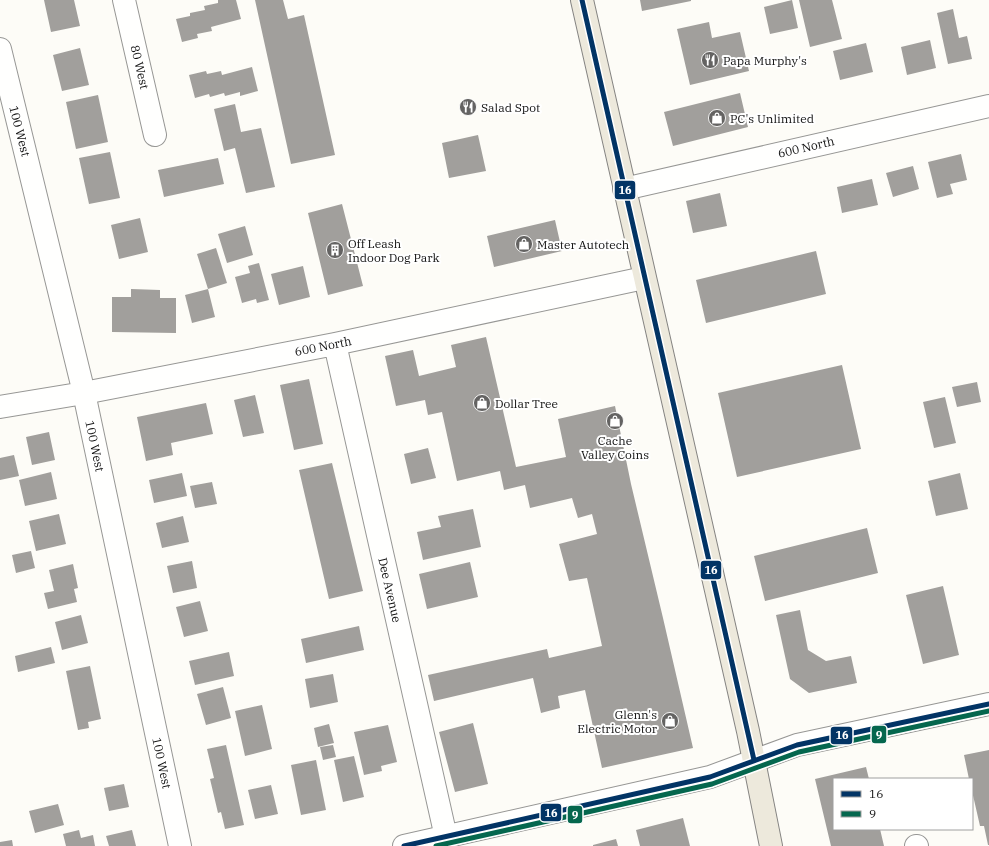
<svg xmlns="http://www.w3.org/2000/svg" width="989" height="846" font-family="'IBM Plex Serif',serif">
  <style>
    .building { fill: #a19f9c }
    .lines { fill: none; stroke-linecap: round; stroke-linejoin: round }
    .minor-casing { stroke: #979795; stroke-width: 24 }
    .major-casing { stroke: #858482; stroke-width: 24 }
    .minor { stroke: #fffffe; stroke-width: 22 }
    .major { stroke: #ede9dc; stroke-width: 22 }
    .bus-1-casing { stroke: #fff; stroke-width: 8 }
    .bus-2-casing { stroke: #fff; stroke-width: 8 }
    .bus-1 { stroke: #023465; stroke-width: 5 }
    .bus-2 { stroke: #05674e; stroke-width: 5 }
    .labels { text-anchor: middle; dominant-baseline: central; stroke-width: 4; stroke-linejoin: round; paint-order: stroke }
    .poi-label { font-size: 12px; fill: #111; stroke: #fff; text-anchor: start }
    .street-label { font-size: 12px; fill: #111; stroke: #fff }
    .line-badge { stroke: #fff; stroke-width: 1.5 }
    .badge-label { font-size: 11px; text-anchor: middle; font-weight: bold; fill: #fff }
  </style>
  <rect width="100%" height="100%" fill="#fdfcf7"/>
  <path class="building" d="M44 0H74L80 26 51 32Z
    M218 0H236L241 19 211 27 212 31 197 34 198 38 182 42 176 19 190 16V13L205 10 204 6 218 3Z
    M255 0H283L288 19 304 15 335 155 291 164Z
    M640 0H691V1L642 11Z
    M792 0 798 28 770 34 764 7Z
    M799 0H832L842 39 810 47Z
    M953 9 959 38 967 36 972 59 948 64 937 13Z
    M709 22 712 38 740 32 749 71 690 85 677 29Z
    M930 40 936 68 907 75 901 47Z
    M866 43 873 72 840 80 833 51Z
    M80 48 89 85 62 91 53 55Z
    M252 67 258 91 240 96V92L225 96 224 93 210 97 209 94 195 98 189 75 206 71 207 74 221 71 222 75Z
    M740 93 748 127 673 146 664 112Z
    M98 95 108 142 76 149 66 102Z
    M235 104 241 132 261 128 275 187 246 193 235 148 224 151 214 109Z
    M478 135 486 171 449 178 442 143Z
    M110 152 120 198 89 204 79 158Z
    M961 154 967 180 950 184 953 194 937 198 928 162Z
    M218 158 224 184 164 197 158 170Z
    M913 166 919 189 893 197 886 173Z
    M872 179 878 205 842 213 837 187Z
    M720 193 727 226 693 233 686 201Z
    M342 204 363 286 328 295 308 213Z
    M140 218 148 252 119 259 111 225Z
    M555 220 562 251 494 267 487 236Z
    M245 226 253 255 227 263 218 234Z
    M216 248 227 283 208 289 197 254Z
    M816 251 826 294 706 323 696 280Z
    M259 263 269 300 257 303 256 299 242 303 235 277 250 273 248 266Z
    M303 266 310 297 279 305 271 274Z
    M131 289 160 290V298H176V333L112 332V297H131Z
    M208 289 215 317 192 323 185 295Z
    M486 337 516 467 566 457 558 419 615 406 631 484 663 618 693 748 602 768 585 690 558 696 560 708 541 713 533 678 434 701 428 675 547 649 549 658 602 646 587 578 569 581 559 544 597 534 592 514 578 518 572 498 530 508 525 485 504 490 500 471 457 481 442 412 428 415 425 400 396 406 385 356 413 350 419 376 456 367 451 345Z
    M842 365 861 449 737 477 718 393Z
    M309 379 323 444 294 450 280 385Z
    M977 382 981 402 957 407 952 387Z
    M255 395 264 433 243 437 234 400Z
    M945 397 956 443 934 448 923 402Z
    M206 403 213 434 171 443 173 455 146 461 137 417Z
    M49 432 55 460 32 465 26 437Z
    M428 448 436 478 411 484 404 454Z
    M14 455 19 476 0 480V458Z
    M332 463 363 591 329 599 299 470Z
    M51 472 57 499 25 506 19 480Z
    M182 473 187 496 154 503 149 480Z
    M960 473 968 509 936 516 928 481Z
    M212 482 217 504 195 508 190 486Z
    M473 509 481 547 423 560 417 532 441 527 438 516Z
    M59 514 66 544 36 551 29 521Z
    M183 516 189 542 162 548 156 523Z
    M867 528 878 573 765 601 754 556Z
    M31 551 35 568 16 573 12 555Z
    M192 561 197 588 173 593 167 566Z
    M470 562 478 597 427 609 419 574Z
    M73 564 78 588 74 589 77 602 48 609 44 593 54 591 49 570Z
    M943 586 959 655 923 664 906 595Z
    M200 601 208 631 184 637 176 607Z
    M800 610 808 650 826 661 851 656 857 683 809 693 790 679 776 615Z
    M81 615 88 643 62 650 55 622Z
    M359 626 364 650 306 663 301 639Z
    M51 647 55 663 18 672 15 656Z
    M229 652 234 676 195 685 189 661Z
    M90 666 101 719 88 722 89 728 78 730 66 671Z
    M333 674 338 702 310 708 305 679Z
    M223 687 231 718 206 725 197 694Z
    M262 705 272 749 245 756 235 711Z
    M473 723 488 784 455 792 439 732Z
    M329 724 334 743 318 747 314 728Z
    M388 725 397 762 381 766 382 771 364 775 354 732Z
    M226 745 244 825 225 829 221 812 218 813 210 779 214 778 207 749Z
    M333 745 336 757 323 760 320 747Z
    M989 750V845H988L984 826H980L972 791V779H969L964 755Z
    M354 756 364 797 343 802 334 760Z
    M316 760 326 810 301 815 291 765Z
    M866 767 869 779H834V829H880L884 846H831L815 779Z
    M124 784 129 807 109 811 104 788Z
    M271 785 278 814 255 819 248 790Z
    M58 804 64 825 35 833 29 811Z
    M683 818 690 846H640L636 830Z
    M79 830 81 838 93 835 95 846H66L63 834Z
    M132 830 136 846H109L106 836Z
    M616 839 618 846H593V845Z
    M12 840 13 846H0V842Z"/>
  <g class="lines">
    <g class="minor-casing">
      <path id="minor" d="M124 0 155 135
        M0 49 84 393 180 846
        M624 189 989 106
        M335 344 446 837
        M0 407 84 393 335 344 644 278
        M404 846 710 777 797 745 989 704
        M916 846H917"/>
    </g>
    <g class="major-casing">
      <path id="major" d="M582 0 748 731 771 846"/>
    </g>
    <use href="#minor" class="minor"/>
    <use href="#major" class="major"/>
    <g class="bus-1-casing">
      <path id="bus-1" d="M582 0 754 760
        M404 846 710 777 797 745 989 704"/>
    </g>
    <g class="bus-2-casing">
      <path id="bus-2" d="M436 846 712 784 799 752 989 711"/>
    </g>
    <use href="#bus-1" class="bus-1"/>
    <use href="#bus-2" class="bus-2"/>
  </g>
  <defs>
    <g id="restaurant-disc" transform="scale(0.9)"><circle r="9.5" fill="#646362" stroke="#fff"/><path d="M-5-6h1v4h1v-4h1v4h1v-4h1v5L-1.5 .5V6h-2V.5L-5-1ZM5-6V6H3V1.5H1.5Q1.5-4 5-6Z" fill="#fff"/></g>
    <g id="shop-disc" transform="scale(0.9)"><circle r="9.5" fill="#646362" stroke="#fff"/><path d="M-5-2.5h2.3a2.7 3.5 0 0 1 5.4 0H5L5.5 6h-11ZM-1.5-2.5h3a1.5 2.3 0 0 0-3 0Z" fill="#fff"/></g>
    <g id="building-disc" transform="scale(0.9)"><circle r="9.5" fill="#646362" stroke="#fff"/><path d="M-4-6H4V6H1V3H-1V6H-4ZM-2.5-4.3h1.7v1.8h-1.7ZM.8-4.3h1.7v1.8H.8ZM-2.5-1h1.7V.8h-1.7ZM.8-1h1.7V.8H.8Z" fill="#fff"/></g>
  </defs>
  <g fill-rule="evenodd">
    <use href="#restaurant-disc" x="710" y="60"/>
    <use href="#restaurant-disc" x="468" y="107"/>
    <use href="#shop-disc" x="717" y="118"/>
    <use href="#shop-disc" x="524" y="244"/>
    <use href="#building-disc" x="335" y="250"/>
    <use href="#shop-disc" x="482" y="403"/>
    <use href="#shop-disc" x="615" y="421"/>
    <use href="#shop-disc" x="670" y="721"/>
  </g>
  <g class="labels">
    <g class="poi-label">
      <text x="723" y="60">Papa Murphy's</text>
      <text x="481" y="107">Salad Spot</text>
      <text x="730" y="118">PC's Unlimited</text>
      <text x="348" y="243">Off Leash<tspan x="348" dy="14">Indoor Dog Park</tspan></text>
      <text x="537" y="244">Master Autotech</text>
      <text x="495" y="403">Dollar Tree</text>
      <text x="615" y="440" text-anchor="middle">Cache<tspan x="615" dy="14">Valley Coins</tspan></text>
      <text x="657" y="714" text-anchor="end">Glenn's<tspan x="657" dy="14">Electric Motor</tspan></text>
    </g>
    <g class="street-label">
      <text transform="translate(140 67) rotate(77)">80 West</text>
      <text transform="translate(20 131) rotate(76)">100 West</text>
      <text transform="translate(806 147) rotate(-13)">600 North</text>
      <text transform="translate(323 346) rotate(-11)">600 North</text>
      <text transform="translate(95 446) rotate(78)">100 West</text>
      <text transform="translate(390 590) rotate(77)">Dee Avenue</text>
      <text transform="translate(162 763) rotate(78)">100 West</text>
    </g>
  </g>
  <g class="line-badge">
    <rect x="614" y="180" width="22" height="20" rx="4" fill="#023465"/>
    <rect x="700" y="560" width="22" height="20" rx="4" fill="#023465"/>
    <rect x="871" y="725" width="16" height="19" rx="4" fill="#05674e"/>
    <rect x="830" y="726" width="23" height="19" rx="4" fill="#023465"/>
    <rect x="540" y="803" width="22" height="19" rx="4" fill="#023465"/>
    <rect x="567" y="805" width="16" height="19" rx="4" fill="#05674e"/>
  </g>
  <g class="badge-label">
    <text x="625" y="194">16</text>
    <text x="711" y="574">16</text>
    <text x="879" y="739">9</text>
    <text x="842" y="739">16</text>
    <text x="551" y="817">16</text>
    <text x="575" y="819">9</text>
  </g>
  <rect x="833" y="778" width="140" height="52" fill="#ffffff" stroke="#a0a0a0"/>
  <rect x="841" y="791" width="20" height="6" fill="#023465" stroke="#a0a0a0"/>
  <text x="869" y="798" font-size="12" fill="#111111">16</text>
  <rect x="841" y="811" width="20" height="6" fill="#05674e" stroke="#a0a0a0"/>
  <text x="869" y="818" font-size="12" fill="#111111">9</text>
</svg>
